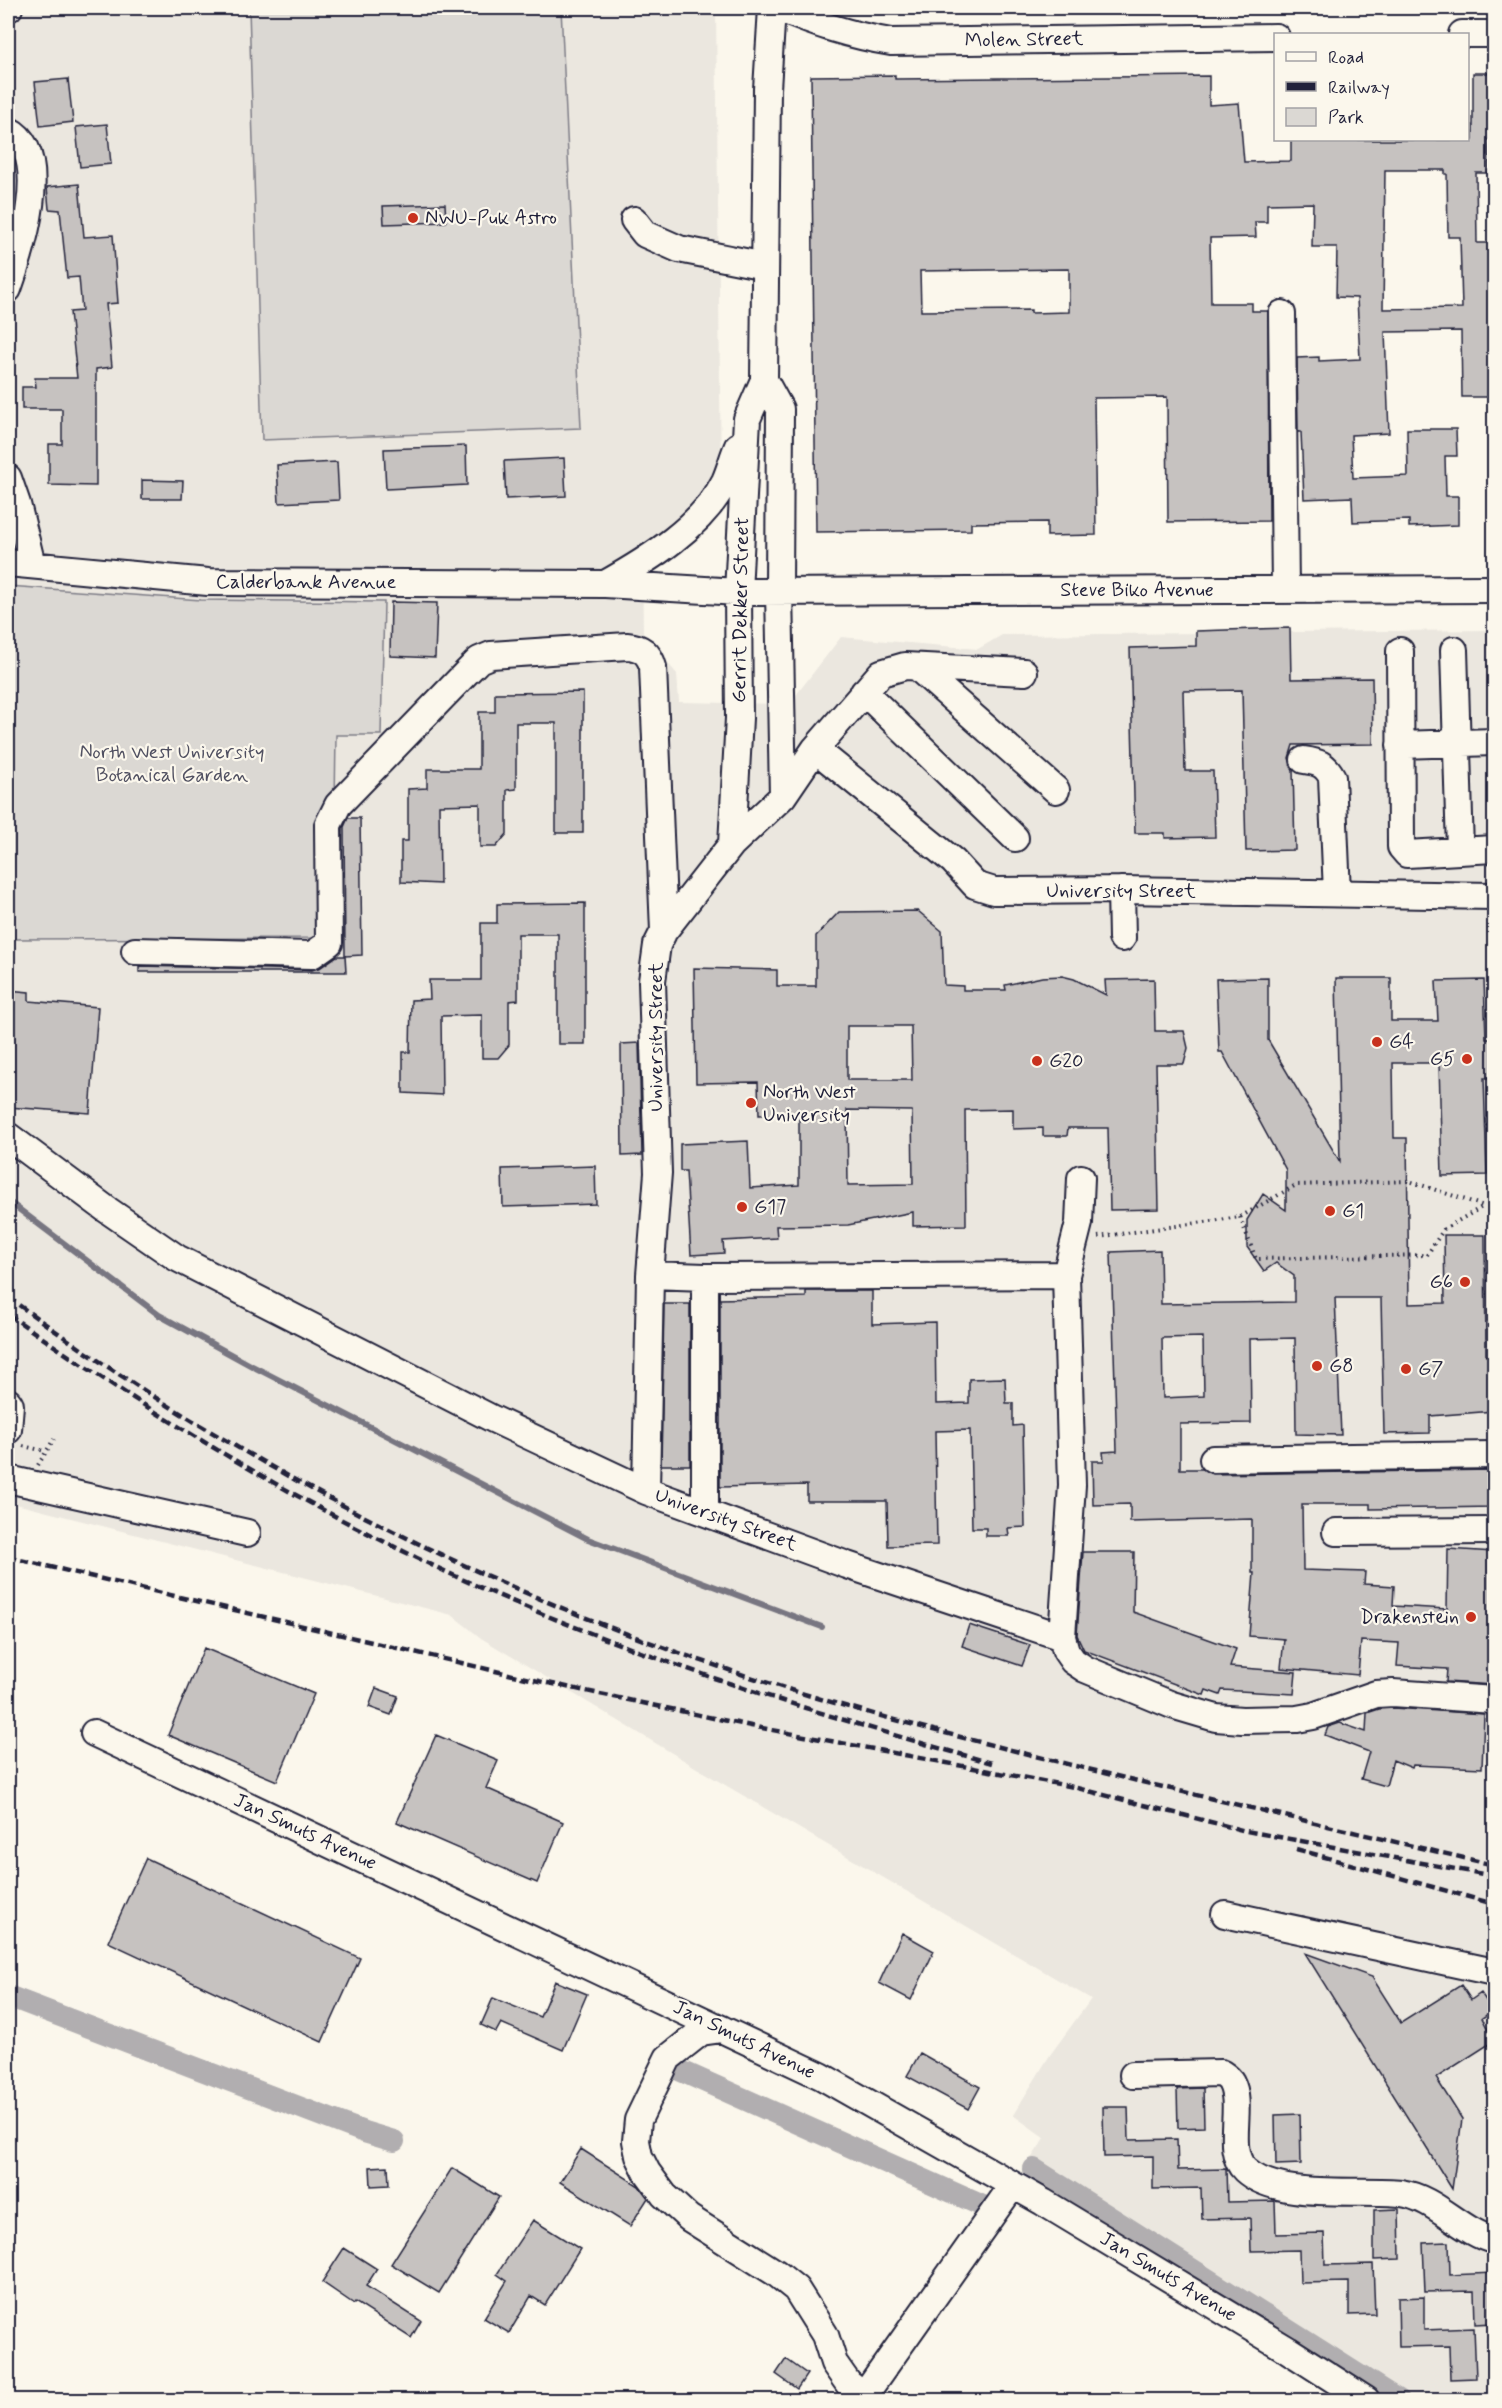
<svg xmlns="http://www.w3.org/2000/svg" width="1502" height="2408" font-family="Mynerve,sans-serif">
  <style>
    .built { fill: #ebe7df }
    .green { fill: #dbd8d3; stroke: #7e7d87; stroke-width: 1.5 }
    .lines { fill: none; stroke-linecap: round; stroke-linejoin: round }
    .stream { stroke: #787681; stroke-width: 6 }
    .canal { stroke: #b1aeb0; stroke-width: 22 }
    .building { fill: #c6c2c0; stroke: #22223b; stroke-width: 1.5; fill-rule: evenodd }
    .minor-casing { stroke: #22223b; stroke-width: 30 }
    .path { stroke: #22223b; stroke-width: 4; stroke-dasharray: 1.5 4.5; stroke-linecap: butt }
    .minor { stroke: #fbf7ec; stroke-width: 26 }
    .rail { stroke: #22223b; stroke-width: 4.5; stroke-dasharray: 9 4.5; stroke-linecap: butt }
    .poi-dot { fill: #c8321e; stroke: #fbf7ec; stroke-width: 2 }
    .labels { text-anchor: middle; dominant-baseline: central; stroke-width: 4.5; stroke-linejoin: round; paint-order: stroke }
    .street-label { font-size: 20px; fill: #22223b; stroke: #fbf7ec }
    .poi-label { font-size: 20px; fill: #22223b; stroke: #fbf7ec; text-anchor: start }
    .park-label { font-size: 20px; fill: #505061; stroke: #fbf7ec }
  </style>
  <rect width="100%" height="100%" fill="#fbf7ec"/>
  <filter id="ink" filterUnits="userSpaceOnUse"><feTurbulence type="fractalNoise" baseFrequency=".0167" numOctaves="2"/><feDisplacementMap in="SourceGraphic" scale="12" xChannelSelector="R" yChannelSelector="G"/><feConvolveMatrix kernelMatrix="1 2 1 2 8 2 1 2 1" color-interpolation-filters="sRGB"/></filter>
  <g filter="url(#ink)">
    <path class="built" d="M8 8H716L721 483 642 550 643 634 677 674 679 702 789 704 841 637 978 649 1002 635 1494 630V2400H1416L1030 2160 1045 2138 1013 2115 1050 2055 1091 1999 715 1779 481 1638 452 1615 8 1502Z"/>
    <path class="green" d="M249 8H561L581 428 262 440Z
      M8 586 201 600 384 602 381 735H336L333 938 8 939Z"/>
    <g class="lines">
      <path class="stream" d="M8 1201 159 1315 252 1366 588 1539 822 1627"/>
      <path class="canal" d="M8 1996 364 2132 394 2141
        M679 2070 983 2206
        M1034 2169 1398 2400"/>
    </g>
    <path class="building" d="M1473 73H1494V139L1488 140 1489 173H1476L1477 243H1494V397H1462L1461 331 1385 332 1389 433 1351 435 1353 478 1408 476 1407 429H1456L1457 456H1445L1446 496H1458V525L1409 527V520L1353 522 1352 497 1304 499 1301 432H1298L1297 358 1319 357V361L1360 359 1357 298 1336 297 1337 247H1312L1313 203 1267 204V222H1255L1256 237 1210 238 1211 303H1252V311H1268L1269 521 1168 522 1167 397 1094 398 1096 535 1047 536V522L971 523V530L816 532 811 76 895 75V79L1209 76V105L1239 103 1244 162 1291 161V140H1473ZM1385 170H1445V174H1447L1448 237H1460L1462 308 1383 309ZM1069 269V312L1031 313V310L921 311 920 271Z
      M68 79 73 122 40 126 35 82Z
      M107 124 111 164 80 167 76 127Z
      M79 184 84 237 113 235 118 303 106 304 112 367 96 369V486L49 485V444H62V409H22V387H36L35 378H77L70 312 82 311 79 277 67 278 60 210 49 209 47 187Z
      M445 204 446 222 384 224 383 206Z
      M466 446 467 485 386 489 384 449Z
      M564 458 566 496 506 499 504 461Z
      M337 462 339 500 279 503 277 465Z
      M142 480 183 481 182 499H142Z
      M391 602 437 603 435 658 390 656Z
      M1290 628 1291 679 1372 678 1373 744 1293 745 1289 758 1293 770 1295 850 1246 851 1242 690 1183 691 1185 771H1213L1215 837 1165 838V833H1135L1130 648 1196 646V631Z
      M583 692V833H556V723H516V789L507 790V834L496 847H480V804L439 805 440 884 401 882V841H408V789L427 788V769H479V712H495V693Z
      M348 818H360L362 955 345 956 344 827Z
      M585 903V1044H558V934H518V1000L509 1001V1045L498 1058H482V1015L441 1016 442 1095 403 1093V1052H410L411 1000 430 999 429 980H481V923H497V904Z
      M918 911 942 931 944 985 963 986V990H1006L1005 985 1042 977 1062 976 1074 979 1106 995 1105 980 1154 979 1155 1031H1184L1188 1048 1184 1064H1156L1159 1209 1110 1210 1108 1128H1068L1067 1136H1043V1128L1013 1129V1109L965 1110 966 1225 913 1226V1212L848 1225 776 1226 777 1238 723 1241 724 1253 691 1255 686 1171H680V1144L748 1141 750 1188 799 1185V1114L759 1115 758 1082 696 1083 694 968 777 970V986H816V936L839 912ZM847 1026H911L912 1080H847ZM847 1110 912 1111 913 1184 848 1185Z
      M337 956H345L346 972H139V966L312 970 321 967Z
      M1268 978V1040L1340 1162 1336 978H1391V1021H1438L1436 981 1484 980 1486 1039H1494V1078H1484L1487 1175 1442 1176 1439 1063H1393L1394 1138H1407L1409 1304 1445 1303 1444 1235H1485L1486 1356H1494V1411L1430 1416V1433L1384 1434 1381 1298H1335L1341 1435 1296 1434 1295 1338 1250 1339 1251 1423 1180 1424V1469H1203L1213 1474 1494 1470V1507L1370 1509V1504H1302L1303 1570 1365 1572 1364 1584 1394 1586 1393 1606 1447 1609 1448 1549 1494 1552V1685L1446 1682 1447 1669 1397 1666 1399 1643 1361 1641 1358 1675 1281 1668 1284 1639 1249 1636 1254 1573H1252V1519L1130 1522V1504L1093 1505 1092 1461H1104L1103 1452 1117 1451 1111 1252 1160 1250 1161 1304 1294 1302V1276L1276 1263 1264 1271 1247 1247V1220L1263 1194 1286 1210V1170L1222 1052H1219L1216 979ZM1203 1337 1204 1396 1163 1398 1162 1338Z
      M8 990 29 992V1001L98 1007 90 1113 8 1107Z
      M639 1043 642 1155 622 1156 621 1044Z
      M595 1166 596 1204 503 1207 502 1169Z
      M806 1291H872V1324L935 1322 936 1404 969 1403V1379L1005 1378 1006 1403H1013V1426L1023 1425 1025 1527 1008 1528 1009 1536H986V1528H972L970 1430 935 1431 937 1545 888 1546 887 1501H807V1485L720 1487V1299L806 1297Z
      M664 1304H690V1465H661Z
      M1083 1552H1134L1133 1612 1236 1649 1230 1667 1296 1672 1294 1694 1222 1690 1220 1695 1206 1690 1204 1695 1084 1650 1077 1635Z
      M969 1625 1030 1645 1022 1666 962 1646Z
      M204 1648 314 1694 277 1781 168 1735Z
      M376 1688 398 1696 391 1715 369 1707Z
      M1393 1708 1484 1714 1482 1768 1413 1765 1412 1768 1393 1760 1386 1786 1361 1779 1369 1752 1325 1735 1328 1727 1340 1723 1366 1732 1367 1713 1379 1709Z
      M436 1735 498 1761 486 1788 563 1822 537 1883 397 1822Z
      M146 1858 360 1958 322 2042 108 1942Z
      M902 1933 934 1951 911 2000 879 1983Z
      M1305 1953 1372 1977 1401 2023 1461 1985 1471 2000 1481 1993 1493 2011 1482 2018 1494 2041 1436 2078 1462 2119 1452 2189Z
      M555 1981 587 1994 563 2050 501 2023 496 2032 481 2025 493 1998 540 2017Z
      M920 2053 980 2087 968 2109 907 2076Z
      M1203 2088 1204 2127 1178 2128 1177 2089Z
      M1103 2107H1128L1129 2140 1177 2139 1178 2170 1226 2169 1227 2202 1275 2201 1276 2234 1324 2233 1325 2265 1373 2264 1375 2314 1349 2315V2282L1300 2283 1299 2250 1251 2251 1250 2218 1202 2219 1201 2188 1153 2189V2156L1104 2157Z
      M1300 2114 1301 2164 1276 2165 1275 2115Z
      M581 2149 639 2186 648 2198 630 2226 560 2182Z
      M388 2166 389 2185 371 2186 370 2167Z
      M452 2168 499 2197 439 2293 391 2264Z
      M1399 2209 1400 2259 1374 2260V2210Z
      M533 2220 580 2249 545 2305 531 2296 509 2333 484 2318 507 2281 497 2274Z
      M1449 2242 1450 2275 1494 2273V2323L1475 2324 1474 2291 1425 2292 1423 2243Z
      M344 2248 377 2269 366 2286 421 2321 411 2338 355 2302 354 2304 322 2282Z
      M1424 2297V2330L1474 2328 1476 2378 1450 2379 1449 2346 1399 2347 1398 2298Z
      M786 2359 807 2374 797 2389 776 2374Z"/>
    <g class="lines">
      <g class="minor-casing">
        <path id="minor" d="M8 8H9
          M778 8C816 24 849 35 891 42L1276 37
          M1462 34H1494
          M8 130C54 153 21 252 8 289
          M634 220 645 234 679 249 765 266
          M1282 314 1285 590
          M764 380 780 409 779 591 783 796
          M8 478 17 504 32 565
          M8 563 208 582 605 584 738 592 1494 589
          M605 584C648 560 703 526 725 481 730 470 733 457 738 446
          M1454 650 1460 850
          M1400 651 1401 847 1407 854 1494 849
          M917 667 1056 790
          M1024 672 905 666 881 673 815 749 783 796 732 844 664 931 657 945 652 981 658 1173 650 1275 646 1491 847 1565 1062 1637
          M864 692 1015 838
          M1400 745 1494 742
          M815 749 953 861 975 885 994 891 1121 890 1494 896
          M1304 760C1318 762 1325 764 1332 777L1337 893
          M732 844 739 718 738 592 747 419 764 380 767 89 772 8
          M1121 890 1122 938
          M135 951 312 955 329 943 328 825 338 805 466 673 479 660 491 655 627 646C642 647 649 653 653 667L664 931
          M8 1136 106 1209 177 1258 493 1419 646 1491
          M1081 1178 1079 1223 1066 1275 1072 1485 1062 1637 1066 1651 1073 1661 1085 1669 1172 1705 1216 1718 1242 1720 1297 1719 1313 1716 1376 1694 1393 1693 1494 1700
          M650 1275 705 1277 1066 1275
          M8 1402 10 1405 8 1430
          M1213 1459 1494 1455
          M8 1479 247 1533
          M705 1511V1277
          M1336 1532 1494 1531
          M94 1733 821 2076 1043 2202 1288 2350 1366 2400
          M1225 1914 1494 1972
          M722 2029 701 2032 668 2058 638 2120 636 2141 639 2156 647 2172 664 2195 689 2218 776 2273 796 2289 825 2335 834 2363 848 2383 864 2396
          M1133 2075 1221 2073C1224 2075 1229 2078 1231 2082 1244 2106 1224 2150 1245 2170 1279 2201 1358 2188 1401 2193 1436 2198 1461 2232 1494 2240
          M861 2400 1013 2185"/>
      </g>
      <path class="path" d="M1240 1217 1256 1259 1427 1255 1444 1229 1484 1206
        M1098 1237 1240 1217 1296 1185 1409 1181 1484 1206 1494 1205
        M23 1446 45 1451
        M38 1465 54 1439"/>
      <use href="#minor" class="minor"/>
      <path class="rail" d="M8 1297C221 1454 477 1587 729 1670 841 1708 956 1736 1071 1765 1212 1799 1353 1832 1494 1865
        M8 1314C149 1413 298 1503 455 1576 628 1655 809 1712 992 1763
        M8 1557 534 1680 751 1726 1069 1786 1246 1831 1494 1876
        M1296 1849 1494 1904"/>
    </g>
  </g>
  <g class="poi-dot">
    <circle cx="413" cy="218" r="6"/>
    <circle cx="1377" cy="1042" r="6"/>
    <circle cx="1467" cy="1059" r="6"/>
    <circle cx="1037" cy="1061" r="6"/>
    <circle cx="751" cy="1103" r="6"/>
    <circle cx="742" cy="1207" r="6"/>
    <circle cx="1330" cy="1211" r="6"/>
    <circle cx="1465" cy="1282" r="6"/>
    <circle cx="1317" cy="1366" r="6"/>
    <circle cx="1406" cy="1369" r="6"/>
    <circle cx="1471" cy="1617" r="6"/>
  </g>
  <g class="labels">
    <g class="street-label">
      <text transform="translate(1024 40) rotate(-1)">Molen Street</text>
      <text x="306" y="582">Calderbank Avenue</text>
      <text x="1137" y="590">Steve Biko Avenue</text>
      <text transform="translate(741 610) rotate(-89)">Gerrit Dekker Street</text>
      <text x="1121" y="891">University Street</text>
      <text transform="translate(656 1037) rotate(-90)">University Street</text>
      <text transform="translate(726 1520) rotate(20)">University Street</text>
      <text transform="translate(305 1832) rotate(25)">Jan Smuts Avenue</text>
      <text transform="translate(744 2040) rotate(26)">Jan Smuts Avenue</text>
      <text transform="translate(1168 2277) rotate(31)">Jan Smuts Avenue</text>
    </g>
    <g class="poi-label">
      <text x="425" y="218">NWU-Puk Astro</text>
      <text x="1389" y="1042">G4</text>
      <text x="1455" y="1059" text-anchor="end">G5</text>
      <text x="1049" y="1061">G20</text>
      <text x="763" y="1092">North West<tspan x="763" dy="23">University</tspan></text>
      <text x="754" y="1207">G17</text>
      <text x="1342" y="1211">G1</text>
      <text x="1453" y="1282" text-anchor="end">G6</text>
      <text x="1329" y="1366">G8</text>
      <text x="1418" y="1369">G7</text>
      <text x="1459" y="1617" text-anchor="end">Drakenstein</text>
    </g>
    <g class="park-label">
      <text x="172" y="752">North West University<tspan x="172" dy="23">Botanical Garden</tspan></text>
    </g>
  </g>
  <rect width="1502" height="2408" fill="none" stroke="#fbf7ec" stroke-width="30"/>
  <rect x="15" y="15" width="1472" height="2378" fill="none" stroke="#22223b" stroke-width="2" filter="url(#ink)"/>
  <rect x="1274" y="33" width="195" height="108" fill="#fbf7ec" stroke="#a4a2a5" stroke-width="1.5"/>
  <rect x="1286" y="52" width="30" height="9" fill="#fbf7ec" stroke="#a4a2a5" stroke-width="1.5"/>
  <text x="1328" y="63" font-size="18" fill="#22223b">Road</text>
  <rect x="1286" y="82" width="30" height="9" fill="#22223b" stroke="#a4a2a5" stroke-width="1.5"/>
  <text x="1328" y="93" font-size="18" fill="#22223b">Railway</text>
  <rect x="1286" y="108" width="30" height="18" fill="#dbd8d3" stroke="#a4a2a5" stroke-width="1.5"/>
  <text x="1328" y="123" font-size="18" fill="#22223b">Park</text>
</svg>
